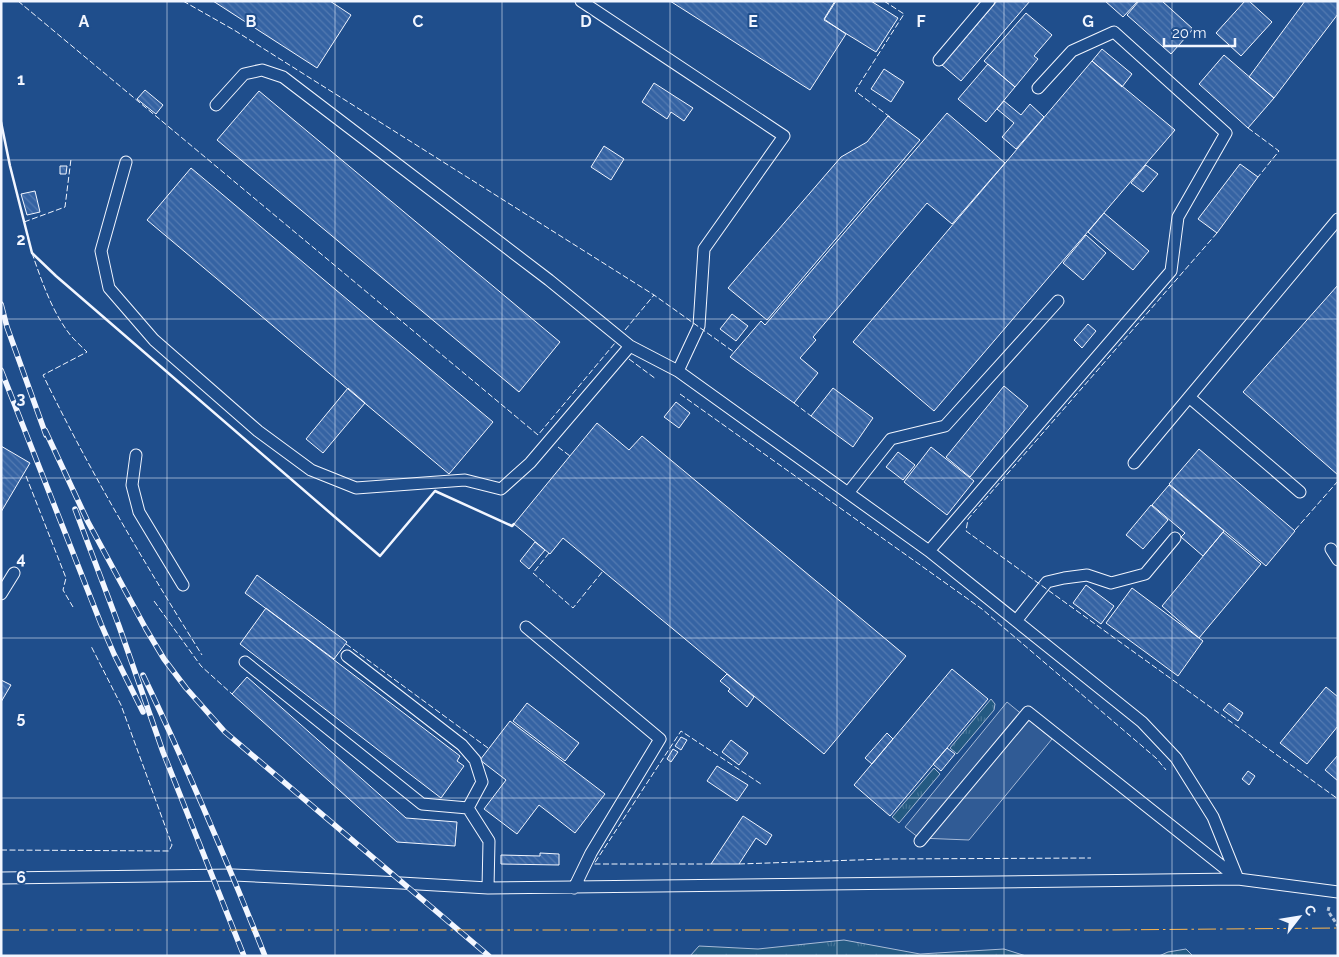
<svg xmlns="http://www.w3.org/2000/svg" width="1339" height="957" font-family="Raleway,sans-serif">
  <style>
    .grass { fill: url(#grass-tufts); stroke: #a8bbd7 }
    .parking { fill: #305b95; stroke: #a8bbd7 }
    .building { fill: url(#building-back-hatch); stroke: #f2f6ff }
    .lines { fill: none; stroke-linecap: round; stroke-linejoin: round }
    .lane-casing { stroke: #f2f6ff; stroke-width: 13 }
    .path { stroke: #b3c4dc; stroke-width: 3; stroke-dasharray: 4 2.5; stroke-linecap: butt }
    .lane { stroke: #1f4e8c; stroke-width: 11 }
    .rail-casing { stroke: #f2f6ff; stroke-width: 5.5 }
    .rail { stroke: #1f4e8c; stroke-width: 4; stroke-dasharray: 11; stroke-linecap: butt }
    .fence { stroke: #f2f6ff; stroke-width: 1; stroke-dasharray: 6 2.5; stroke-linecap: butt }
    .wall { stroke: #f2f6ff; stroke-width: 2.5 }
    .power { stroke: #ffb74d; stroke-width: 1; stroke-dasharray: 18 4 2.5 4; stroke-linecap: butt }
    .grid { fill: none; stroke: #f2f6ff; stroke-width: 1; stroke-opacity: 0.55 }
    .grid-label { font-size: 16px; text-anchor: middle; font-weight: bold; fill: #f2f6ff; stroke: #1f4e8c; stroke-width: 4; stroke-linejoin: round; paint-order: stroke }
  </style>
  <defs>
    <pattern id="grass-tufts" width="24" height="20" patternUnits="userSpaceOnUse" patternTransform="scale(1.25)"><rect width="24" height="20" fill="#245a82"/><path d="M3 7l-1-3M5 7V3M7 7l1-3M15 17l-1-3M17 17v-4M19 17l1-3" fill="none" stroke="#447295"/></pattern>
    <pattern id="building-back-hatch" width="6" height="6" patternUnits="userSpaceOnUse" patternTransform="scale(1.25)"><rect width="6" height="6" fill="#3563a3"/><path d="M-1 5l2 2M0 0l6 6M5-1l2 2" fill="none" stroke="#537ab1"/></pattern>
  </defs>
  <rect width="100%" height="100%" fill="#1f4e8c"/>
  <path class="grass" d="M991 699 995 704 994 710 957 754 950 748Z
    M934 768 940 774 899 823 892 817Z
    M844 940 920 954 1004 949 1026 956H690L699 946 758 949Z
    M1186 949 1193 956H1159L1168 952Z"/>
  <path class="parking" d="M1007 702 1052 739 969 840 919 838 905 827Z"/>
  <path class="building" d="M213 1H330L351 15 317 68Z
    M670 1H835L824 19 846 34 810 90Z
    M836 1H871L898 18 876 52 824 20Z
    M997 1H1030L961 81 942 65Z
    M1105 1H1138L1123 17Z
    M1139 1H1162L1193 29 1171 54 1127 15Z
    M1245 1H1249L1272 22 1241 56 1216 33Z
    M1305 1H1338V14L1274 98 1249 77Z
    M1026 13 1052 35 1034 56 1038 59 1015 87 984 61Z
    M1102 49 1132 74 1122 87 1092 61Z
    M1224 55 1274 98 1248 128 1199 84Z
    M1092 61 1175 130 934 411 853 342Z
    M988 64 1015 87 986 122 958 99Z
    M884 69 904 82 891 102 871 89Z
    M654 83 693 108 684 121 671 112 667 119 642 102Z
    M145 90 163 105 156 114 137 99Z
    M259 91 560 342 519 392 217 140Z
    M1004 101 1021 115 1030 104 1044 117 1016 149 1002 137 1014 123 997 109Z
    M947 113 1005 163 952 224 927 203 813 337 816 340 800 358 818 373 794 403 730 357 761 321 765 325Z
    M888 116 920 140 767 320 728 288 841 157 867 142Z
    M604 146 624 159 611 180 591 167Z
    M1240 164 1258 177 1217 233 1198 219Z
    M1146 165 1158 174 1143 192 1131 183Z
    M60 166H67L66 174H60Z
    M191 168 493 422 449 474 147 220Z
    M35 191 40 212 27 215 21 194Z
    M1104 213 1149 251 1133 270 1088 232Z
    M1086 235 1106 253 1083 280 1063 263Z
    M1338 285V475L1243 392Z
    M732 314 748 326 736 341 720 329Z
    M1088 324 1096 331 1082 348 1074 340Z
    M1004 386 1028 406 970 477 946 457Z
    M348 388 365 403 323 453 306 439Z
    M833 388 873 418 853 447 811 416Z
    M676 402 690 413 679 428 664 417Z
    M597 423 629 450 642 436 906 656 824 754 563 538 550 554 514 524Z
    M1 446 30 463 1 512Z
    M931 447 974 481 947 515 904 482Z
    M1199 449 1295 531 1266 566 1169 484Z
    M898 452 915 465 903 480 886 467Z
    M1169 485 1224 531 1203 556 1181 537 1185 533 1152 505Z
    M1151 505 1168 520 1143 549 1126 535Z
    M1223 532 1261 564 1199 638 1162 606Z
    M535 542 545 550 529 569 520 561Z
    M257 575 347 642 334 659 245 593Z
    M1086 585 1114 606 1101 624 1073 603Z
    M1132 588 1203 641 1178 676 1106 623Z
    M266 608 460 756 457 761 464 766 441 798 240 644Z
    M952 669 988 699 890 816 854 785Z
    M727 674 754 697 747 707 728 691 730 689 720 681Z
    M247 677 406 818 457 822 455 846 397 842 232 694Z
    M1 680 11 685 1 702Z
    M1326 687 1338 697V726L1307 764 1280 743Z
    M527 703 579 743 565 761 513 721Z
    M1229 703 1243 713 1238 721 1223 710Z
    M510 721 605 794 575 833 539 805 517 834 484 809 506 780 480 760Z
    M887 733 893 739 872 764 865 758Z
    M681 737 687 740 681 750 675 746Z
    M731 740 748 753 739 765 722 752Z
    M947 748 955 754 941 771 933 764Z
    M673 749 678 752 671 762 667 759Z
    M1338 755V781L1325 770Z
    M717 766 748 785 737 801 707 781Z
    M1248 771 1255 776 1249 785 1242 779Z
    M743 816 772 835 766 845 756 838 739 864H711Z
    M540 853 559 854V865L501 864V855L540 856Z"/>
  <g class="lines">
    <g class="lane-casing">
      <path id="lane" d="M581 1 784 136 704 249 699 326 678 371
        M939 60 989 1
        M216 105 244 74 262 70 283 77 549 280 630 346 678 371 929 551 1142 722 1176 758 1213 817 1238 879
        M126 162 101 251 109 288 154 340 258 431 311 470 356 488 465 480 501 489 530 463 630 346
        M1189 397 1300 492
        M136 455 132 485 139 512 183 585
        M1134 463 1338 219
        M848 493 891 439 945 426 1058 301
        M1331 549 1338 560
        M929 551 1171 271 1178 217 1226 133 1114 32 1072 51 1038 88
        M1 594 14 573
        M1016 621 1047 582 1064 578 1087 575 1111 583 1145 574 1175 538
        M526 627 660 739 591 853 574 888
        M347 656 462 745 475 760 482 782 468 808
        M245 662 422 804 468 808 489 841 488 888
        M920 841 1028 712 1237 878
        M1 878 233 875 401 883 488 888 1238 879 1338 892"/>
    </g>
    <path class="path" d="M1329 907 1328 911 1338 926"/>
    <use href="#lane" class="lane"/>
    <g class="rail-casing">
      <path id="rail" d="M1 304 7 327 46 435
        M1 370 101 624 114 654 143 712
        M45 430 88 522 146 629 164 659 186 688 225 732 489 956
        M75 509 119 626 163 752 244 956
        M143 675C187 767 227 861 265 956"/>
    </g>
    <use href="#rail" class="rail"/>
    <path class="fence" d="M18 1 538 435 615 343
      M183 1 234 30 654 295 734 352
      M884 1 904 14 855 91 890 117
      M1248 128 1279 151 1258 177
      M24 222 65 207 71 159
      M1217 233 968 519 966 531 1338 799
      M32 253C41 279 51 309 68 332 73 339 81 346 87 352L43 375C90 472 145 564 202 655
      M625 330 654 295
      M629 359 656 379
      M680 394 982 609 1156 758 1166 770
      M794 403 811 416
      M558 447 570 456
      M26 476 66 578 63 590 73 607
      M1295 530 1338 481
      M549 553 533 573 573 608 603 571
      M154 601 201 666 232 694
      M346 644 488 748
      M1 850 169 851 172 845 121 705 91 646
      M711 864H594L681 731 761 784
      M739 864 886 859 1091 858"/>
    <path class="wall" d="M1 122 10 166 32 253 56 276 380 556 435 491 512 526 514 524"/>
    <path class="power" d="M1 930H1106L1338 928"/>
  </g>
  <path class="grid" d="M167 1V956M335 1V956M502 1V956M670 1V956M837 1V956M1004 1V956M1172 1V956M1 160H1338M1 319H1338M1 478H1338M1 638H1338M1 798H1338"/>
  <g class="grid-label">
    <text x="84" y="27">A</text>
    <text x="251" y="27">B</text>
    <text x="418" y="27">C</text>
    <text x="586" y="27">D</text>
    <text x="753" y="27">E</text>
    <text x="921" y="27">F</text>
    <text x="1088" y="27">G</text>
    <text x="21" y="85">1</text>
    <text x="21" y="245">2</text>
    <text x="21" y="404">3</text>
    <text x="21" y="564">4</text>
    <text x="21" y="723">5</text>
    <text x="21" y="883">6</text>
  </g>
  <rect width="1339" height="957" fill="none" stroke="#f2f6ff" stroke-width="5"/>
  <g transform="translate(1299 917) rotate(59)" stroke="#1f4e8c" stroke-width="4" paint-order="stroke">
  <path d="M0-4L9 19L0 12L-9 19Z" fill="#f2f6ff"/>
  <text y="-8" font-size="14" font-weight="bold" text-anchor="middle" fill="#f2f6ff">С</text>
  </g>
  <path d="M1164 38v8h71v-8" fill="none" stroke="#f2f6ff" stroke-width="2.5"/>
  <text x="1172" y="38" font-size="15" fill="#f2f6ff" stroke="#1f4e8c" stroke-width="4" paint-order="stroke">20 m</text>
</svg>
